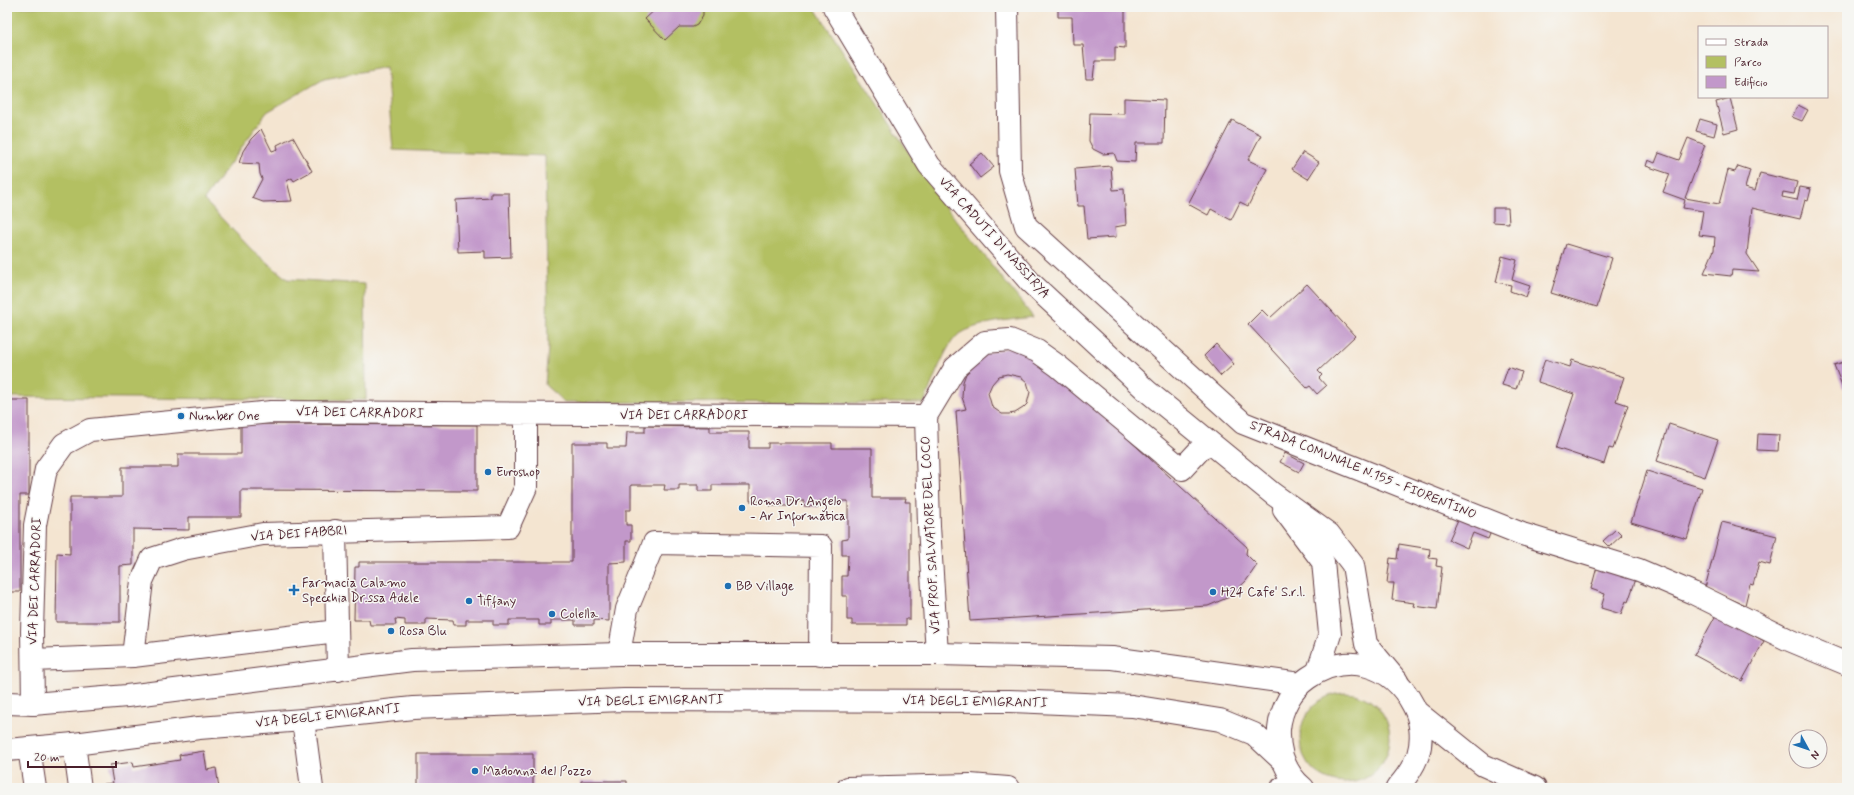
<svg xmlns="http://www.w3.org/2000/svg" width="1854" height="795" font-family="Mynerve,sans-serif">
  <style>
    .green { fill: #b3c062; stroke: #7e7046 }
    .building { fill: #c298ca; fill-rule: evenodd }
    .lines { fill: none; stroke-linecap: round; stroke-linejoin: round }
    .minor-casing { stroke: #643d44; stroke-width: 24 }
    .major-casing { stroke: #643d44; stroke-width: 24 }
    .minor { stroke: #fff; stroke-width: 22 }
    .major { stroke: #fff; stroke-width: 22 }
    .poi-dot { fill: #1f6fb2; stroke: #f6f6f2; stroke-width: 1.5 }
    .labels { text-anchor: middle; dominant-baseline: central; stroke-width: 3; stroke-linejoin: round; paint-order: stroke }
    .street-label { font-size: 13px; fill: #4a1f2b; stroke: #f6f6f2 }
    .poi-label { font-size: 13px; fill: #4a1f2b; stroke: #f6f6f2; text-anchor: start }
  </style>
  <rect width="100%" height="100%" fill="#f6f6f2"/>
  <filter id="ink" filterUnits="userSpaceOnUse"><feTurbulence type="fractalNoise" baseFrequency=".025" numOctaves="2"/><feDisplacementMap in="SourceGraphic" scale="8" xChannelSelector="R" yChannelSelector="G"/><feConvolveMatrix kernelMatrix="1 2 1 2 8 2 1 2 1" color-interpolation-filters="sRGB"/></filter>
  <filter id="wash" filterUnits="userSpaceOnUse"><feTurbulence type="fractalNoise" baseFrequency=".012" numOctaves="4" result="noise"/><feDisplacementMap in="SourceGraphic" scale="16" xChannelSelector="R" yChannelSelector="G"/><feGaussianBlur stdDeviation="0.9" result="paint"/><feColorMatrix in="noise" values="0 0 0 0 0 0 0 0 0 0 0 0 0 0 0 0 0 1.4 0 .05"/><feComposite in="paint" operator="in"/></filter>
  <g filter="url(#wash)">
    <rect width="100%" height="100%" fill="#f4e5d1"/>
    <path class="green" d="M7 7H814L938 197 1033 317C1010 320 977 322 958 335 946 344 930 388 924 403L564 402 545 385 548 348 545 156 393 150 386 67 324 79 267 112 204 200 252 250 287 279 365 284 366 400 7 397Z
      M1300 738a45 45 0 1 1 90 0a45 45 0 1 1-90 0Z"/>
    <g id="blocks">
      <path class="building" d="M658 7H703V15L697 25 693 27H679L665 40 645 19Z
        M1058 7H1125V48L1115 47V61H1095L1093 79H1086L1083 45H1073L1072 17H1058Z
        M1124 98 1165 100 1164 143H1136L1135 162 1117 161 1114 153 1103 154 1093 149 1089 141 1090 113 1124 114Z
        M1730 98 1738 129 1724 133 1716 102Z
        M1798 105 1808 110 1802 121 1792 117Z
        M1700 119 1717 124 1714 136 1696 131Z
        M1232 120 1261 135 1248 160 1267 169 1248 206 1240 202 1231 220 1211 209 1208 215 1188 204Z
        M261 129 272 151 278 149 277 145 293 137 312 171 294 181 292 178 287 181 292 201 263 202 252 198 262 179 260 174 259 164 239 163 243 151 251 139Z
        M1688 138 1705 145 1685 198 1719 204 1728 170 1735 172 1738 166 1750 170 1745 188 1755 191 1760 173 1797 182 1794 194 1783 192 1782 197 1797 200 1800 187 1811 189 1808 201 1805 200 1800 219 1752 208 1747 254 1759 272 1732 270 1731 276 1704 273 1714 250 1715 237 1699 235 1703 211 1683 208 1685 200 1663 192 1670 174 1646 166 1648 160 1655 163 1659 153 1679 160Z
        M1303 152 1319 162 1308 179 1292 169Z
        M982 153 994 167 980 178 969 164Z
        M1111 166 1113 190 1124 189 1126 225 1115 227 1116 237 1087 239 1084 206H1078L1075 169Z
        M491 193H509L511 257 485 258V251L458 252 456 200 491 198Z
        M1493 208H1508L1509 223 1493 222Z
        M1566 244 1612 258 1597 307 1551 293Z
        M1502 256 1517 260 1512 280 1530 286 1526 297 1510 291 1511 285 1496 282Z
        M1307 284 1355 336 1318 371 1322 375 1319 378 1326 386 1317 394 1310 386 1307 388 1248 324 1262 310 1270 318Z
        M1216 344 1234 364 1221 376 1204 356Z
        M1015 346 1038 357 1247 547 1246 554 1257 565 1246 581 1229 597 1208 606 970 621 956 411 966 409 962 397 963 382 968 368 980 355ZM1007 374 1021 377 1027 382 1030 392 1027 404 1023 408 1015 413 1009 414H1002L992 407 988 393 992 384 999 376Z
        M1545 359 1570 367 1572 360 1624 377 1616 401 1628 405 1613 449 1609 448 1604 464 1556 448 1574 394 1538 382Z
        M1847 361V386L1843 388 1834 365Z
        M1508 367 1522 372 1516 389 1502 385Z
        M7 400H29V495H20V592H7Z
        M241 424 477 425V491L241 490V517H189V530L133 529V565L120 566V622H56L57 553 70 554V497H122V467H178V454H241Z
        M1669 424 1718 440 1705 477 1657 461Z
        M645 426 710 427V432H749V448H768V443H832V448H872V498H906L905 502H910V619H906V625H852V620H847V596H842V576H847L848 555H842V540L848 539V501H818L819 507 804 506V501H788V506H770V501H750V485H712V491H698V485H679V490H664L665 485H631V510H626V525H631V541H626V562L609 563V621L594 620V625H575V620H551V625H539V620H509V625H493V620H466V625H454L453 620 426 619V625H405V620L395 619 396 625H370L369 620H354L355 567H359V562H572V443H607V448H626L627 432H645Z
        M1758 434 1779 435 1778 451 1757 450Z
        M1285 453 1304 463 1299 472 1280 462Z
        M1647 471 1702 488 1687 539 1631 522Z
        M1460 515 1492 529 1488 539 1473 533 1467 548 1449 540Z
        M1722 522 1777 536 1770 565 1759 562 1753 585 1750 584 1745 605 1705 588Z
        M1616 529 1622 535 1609 547 1603 541Z
        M1399 544 1430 549 1429 558 1437 559 1436 566 1442 567 1437 609 1413 606 1414 603 1392 600 1394 583H1387L1390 558 1397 559Z
        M1598 563 1637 576 1628 602 1626 601 1621 614 1601 608 1605 594 1591 589Z
        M1716 615 1764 641 1742 681 1694 655Z
        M204 751 207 770 216 768 219 788H104V784L113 783 110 765 133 762 134 767 180 760 179 755Z
        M418 754H533V788H418Z
        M581 781H627V788H581Z"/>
    </g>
  </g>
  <g filter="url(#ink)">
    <use href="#blocks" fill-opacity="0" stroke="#643d44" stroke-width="1"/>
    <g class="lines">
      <g class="minor-casing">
        <path id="minor" d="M834 7 929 165 1030 282 1147 391 1273 494 1329 534 1353 565 1366 644 1397 681
          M1007 7 1010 171 1026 226 1243 423 1522 534 1639 570 1693 593 1787 639 1847 664
          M1284 510 1323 562 1330 634 1318 671
          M335 531 338 670
          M619 654 627 609 654 543 821 546 820 655
          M937 654 929 526 926 416 955 368 985 342 1010 340 1037 351 1058 366 1182 469 1208 441
          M133 656 337 631
          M33 660 133 656 142 581 152 559 183 549 263 534 508 527 526 487V415
          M33 704 32 631 35 525 46 469 64 444 90 430 271 412 926 416
          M303 720 312 788
          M74 744 80 788
          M29 748 35 788
          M848 788 970 785 1008 788
          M1282 788 1296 782 1297 788"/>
      </g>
      <g class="major-casing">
        <path id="major" d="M7 703 33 704 127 696 412 660 619 654H937L1112 658 1300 684
          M1417 712 1483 765 1535 788
          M7 750 74 744 199 728 303 720 413 708 624 700 1009 701 1132 706 1220 720 1254 734 1283 761
          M1303 788C1285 773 1278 752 1279 729 1281 708 1292 689 1308 678 1347 651 1392 664 1413 705 1421 719 1423 739 1418 755 1413 768 1406 778 1397 788"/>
      </g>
      <use href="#minor" class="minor"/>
      <use href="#major" class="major"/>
    </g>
  </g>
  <g class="poi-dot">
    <circle cx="181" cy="416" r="4"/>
    <circle cx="488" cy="472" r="4"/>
    <circle cx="742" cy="508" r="4"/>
    <circle cx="728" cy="586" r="4"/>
    <path d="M292 584h4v4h4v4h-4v4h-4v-4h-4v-4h4z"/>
    <circle cx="1213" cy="592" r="4"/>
    <circle cx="469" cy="601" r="4"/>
    <circle cx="552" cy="614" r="4"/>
    <circle cx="391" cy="631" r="4"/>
    <circle cx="475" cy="771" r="4"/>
  </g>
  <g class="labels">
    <g class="street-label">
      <text transform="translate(994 238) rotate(48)">VIA CADUTI DI NASSIRYA</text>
      <text transform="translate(360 413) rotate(1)">VIA DEI CARRADORI</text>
      <text x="684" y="415">VIA DEI CARRADORI</text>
      <text transform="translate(1363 470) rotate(22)">STRADA COMUNALE N.155 - FIORENTINO</text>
      <text transform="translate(299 534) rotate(-4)">VIA DEI FABBRI</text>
      <text transform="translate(931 535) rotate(-93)">VIA PROF. SALVATORE DEL COCO</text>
      <text transform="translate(35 581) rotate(-88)">VIA DEI CARRADORI</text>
      <text transform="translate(651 701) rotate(-1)">VIA DEGLI EMIGRANTI</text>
      <text transform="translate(975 702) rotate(1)">VIA DEGLI EMIGRANTI</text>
      <text transform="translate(328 716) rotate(-6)">VIA DEGLI EMIGRANTI</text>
    </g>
    <g class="poi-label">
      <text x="189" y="416">Number One</text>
      <text x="496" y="472">Euroshop</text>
      <text x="750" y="501">Roma Dr. Angelo<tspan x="750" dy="15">- Ar Informatica</tspan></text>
      <text x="302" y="583">Farmacia Calamo<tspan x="302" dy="15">Specchia Dr.ssa Adele</tspan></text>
      <text x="736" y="586">BB Village</text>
      <text x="1221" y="592">H24 Cafe' S.r.l.</text>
      <text x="477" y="601">Tiffany</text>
      <text x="560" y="614">Colella</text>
      <text x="399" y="631">Rosa Blu</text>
      <text x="483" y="771">Madonna del Pozzo</text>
    </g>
  </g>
  <rect width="1854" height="795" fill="none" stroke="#f6f6f2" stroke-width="24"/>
  <rect x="1698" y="26" width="130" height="72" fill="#f6f6f2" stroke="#b1a0a2"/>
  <rect x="1706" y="39" width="20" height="6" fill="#ffffff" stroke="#b1a0a2"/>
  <text x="1734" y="46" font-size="12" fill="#4a1f2b">Strada</text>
  <rect x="1706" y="56" width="20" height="12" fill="#b3c062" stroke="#b1a0a2"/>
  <text x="1734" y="66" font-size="12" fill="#4a1f2b">Parco</text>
  <rect x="1706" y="76" width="20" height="12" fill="#c298ca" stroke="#b1a0a2"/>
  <text x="1734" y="86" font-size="12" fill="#4a1f2b">Edificio</text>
  <g transform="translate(1808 749) rotate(130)"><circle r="19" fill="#f6f6f2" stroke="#b1a0a2"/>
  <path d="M0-3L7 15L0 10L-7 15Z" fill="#1f6fb2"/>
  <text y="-6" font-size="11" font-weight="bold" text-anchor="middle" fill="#4a1f2b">N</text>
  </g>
  <path d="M28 761v6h88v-6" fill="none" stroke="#4a1f2b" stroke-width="2"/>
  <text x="34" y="761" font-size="12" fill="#4a1f2b" stroke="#f6f6f2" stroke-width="3" paint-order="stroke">20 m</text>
</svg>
